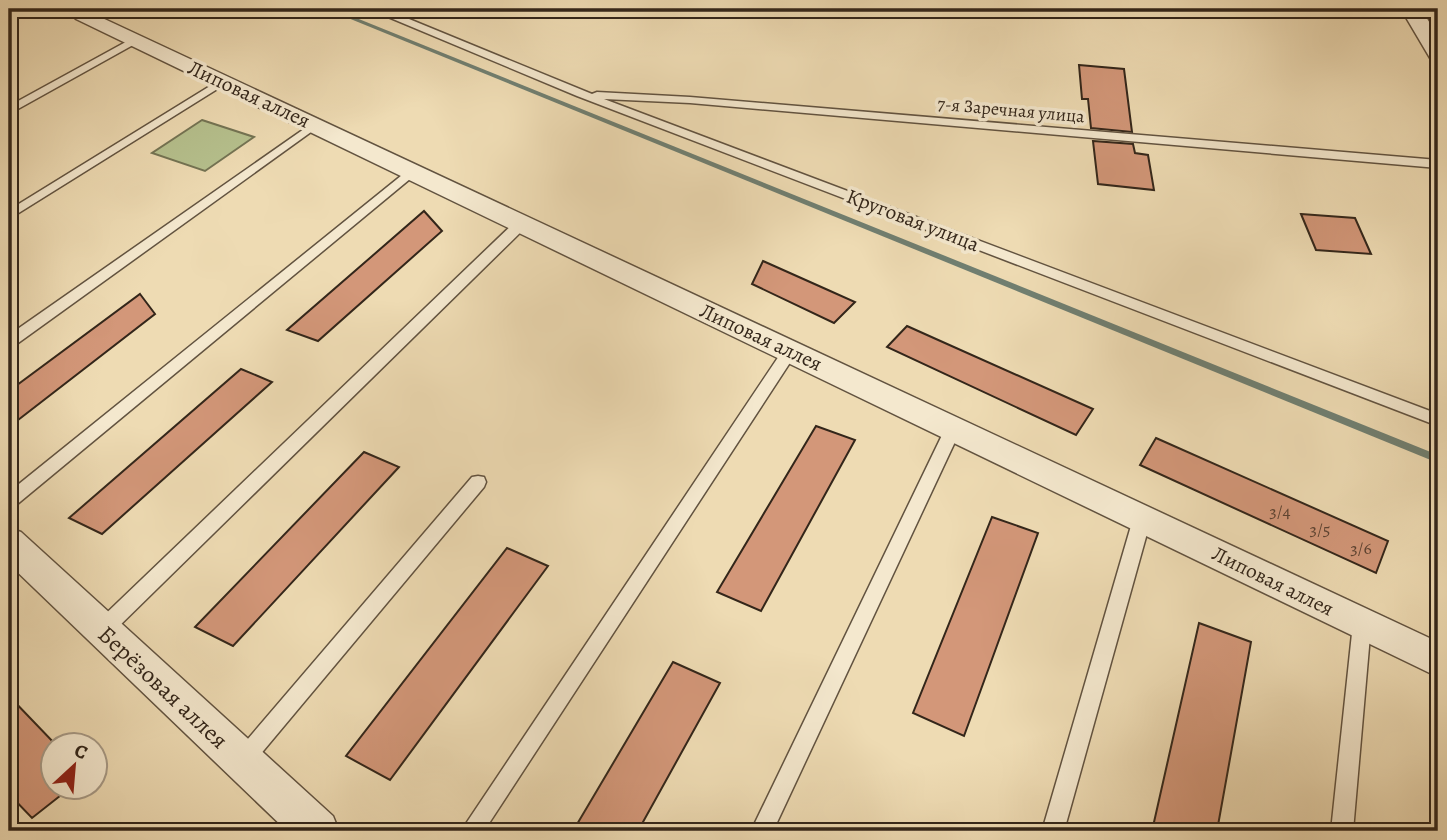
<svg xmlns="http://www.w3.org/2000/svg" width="1447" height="840" font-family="Alegreya,serif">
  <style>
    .green { fill: #b6c18e; stroke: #747454; stroke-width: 2 }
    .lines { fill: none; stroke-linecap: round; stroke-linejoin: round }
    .stream { fill: #707f71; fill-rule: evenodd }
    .building { fill: #d39779; stroke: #33261a; stroke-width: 2 }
    .lane-casing { stroke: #625340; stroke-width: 3 }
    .street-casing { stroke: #625340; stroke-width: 3 }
    .lane { fill: #f4e8ce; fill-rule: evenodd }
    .street { fill: #f4e8ce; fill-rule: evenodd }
    .labels { text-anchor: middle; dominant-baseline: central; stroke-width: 7; stroke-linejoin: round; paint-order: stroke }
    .far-street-label { font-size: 18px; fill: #33261a; stroke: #f4e8ce }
    .number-label { font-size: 18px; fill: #5b4232 }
    .street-label { font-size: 21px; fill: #33261a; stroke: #f4e8ce }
    .near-street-label { font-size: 24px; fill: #33261a; stroke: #f4e8ce }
  </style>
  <rect width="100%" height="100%" fill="#eedbb3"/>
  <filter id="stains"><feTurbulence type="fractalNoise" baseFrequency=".00286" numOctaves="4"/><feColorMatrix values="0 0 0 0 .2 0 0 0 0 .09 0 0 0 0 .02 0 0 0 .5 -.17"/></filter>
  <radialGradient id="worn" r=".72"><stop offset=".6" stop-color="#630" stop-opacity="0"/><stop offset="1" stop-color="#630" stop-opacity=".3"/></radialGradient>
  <path class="green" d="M202 120 254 137 205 171 152 153Z"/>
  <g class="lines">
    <path class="stream" d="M326 9H334L1438 455V463Z"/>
  </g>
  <path class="building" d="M1079 65 1124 69 1132 132 1091 128 1088 99H1082Z
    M1093 141 1133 144 1135 153 1148 155 1154 190 1098 184Z
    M424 211 442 231 318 341 287 330Z
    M1301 214 1355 218 1371 254 1316 250Z
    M763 261 828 290 855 302 834 323 752 284Z
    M140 294 155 314 9 427V391Z
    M907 326 936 339 1093 409 1076 435 887 347Z
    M241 369 272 382 102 534 69 518Z
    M816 426 855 440 761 611 717 592Z
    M1156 438 1388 541 1376 573 1140 465Z
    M364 452 399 467 233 646 195 627Z
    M992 517 1038 533 964 736 913 713Z
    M507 548 548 566 390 780 346 756Z
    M1199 623 1251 642 1217 831H1152Z
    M673 662 720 683 638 831H573Z
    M9 696 57 746H52V788H70L32 818 9 794Z"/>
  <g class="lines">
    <g class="lane-casing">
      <path id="lane" d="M369 9H383L401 16 408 9H418L409 19 592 94 597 92 690 97 1438 160V168L690 103 604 99 1438 414V426L577 96Z
        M133 38 142 40 9 114V106Z
        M223 78 229 81 227 83 9 219V210Z
        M314 122 320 125 318 127 14 346 9 347V335Z
        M412 167 418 171 416 174 15 506 9 508V492Z
        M522 219 529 223 527 226 109 636 102 638 95 636 93 630 95 624 517 220Z
        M790 346 797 351 795 355 484 831H461L785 347Z
        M953 423 961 429 773 831H751L945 429Z
        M478 476 484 477 486 482 484 487 249 768 242 771 235 768 232 761 235 754 472 477Z
        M1142 512 1148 514 1151 519 1064 831H1042L1133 519 1136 514Z
        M1362 616 1369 618 1371 624 1353 831H1331L1353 624 1355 618Z"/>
    </g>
    <g class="street-casing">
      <path id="street" d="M83 9 1438 642V677L76 19 73 15 76 11Z
        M1401 9H1421L1438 36V59L1430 58Z
        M9 528 21 532 333 816 339 831H287L9 564Z"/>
    </g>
    <use href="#lane" class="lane"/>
    <use href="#street" class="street"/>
  </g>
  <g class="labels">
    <g class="far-street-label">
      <text transform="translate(1011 110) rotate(5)">7-я Заречная улица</text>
    </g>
    <g class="number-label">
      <text x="1280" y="511">3/4</text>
      <text x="1320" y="529">3/5</text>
      <text x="1361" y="548">3/6</text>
    </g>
    <g class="street-label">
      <text transform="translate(249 94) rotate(25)">Липовая аллея</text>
      <text transform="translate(913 220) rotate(21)">Круговая улица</text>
      <text transform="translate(761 337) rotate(25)">Липовая аллея</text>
      <text transform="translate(1273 581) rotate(26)">Липовая аллея</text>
    </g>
    <g class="near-street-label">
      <text transform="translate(163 687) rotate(43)">Берёзовая аллея</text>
    </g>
  </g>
  <rect width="1447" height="840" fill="none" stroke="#eedbb3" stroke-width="35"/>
  <rect x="10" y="10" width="1426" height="819" fill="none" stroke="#33261a" stroke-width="3.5"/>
  <rect x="18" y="18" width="1412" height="805" fill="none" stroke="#33261a" stroke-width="2"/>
  <g transform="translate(74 766) rotate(26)"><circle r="33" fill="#f4e8ce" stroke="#a79a86" stroke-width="2"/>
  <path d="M0-5L12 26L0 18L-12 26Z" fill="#8f2418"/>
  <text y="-10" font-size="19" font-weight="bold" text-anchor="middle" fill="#33261a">С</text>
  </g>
  <rect width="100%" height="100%" filter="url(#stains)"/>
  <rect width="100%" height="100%" fill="url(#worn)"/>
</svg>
